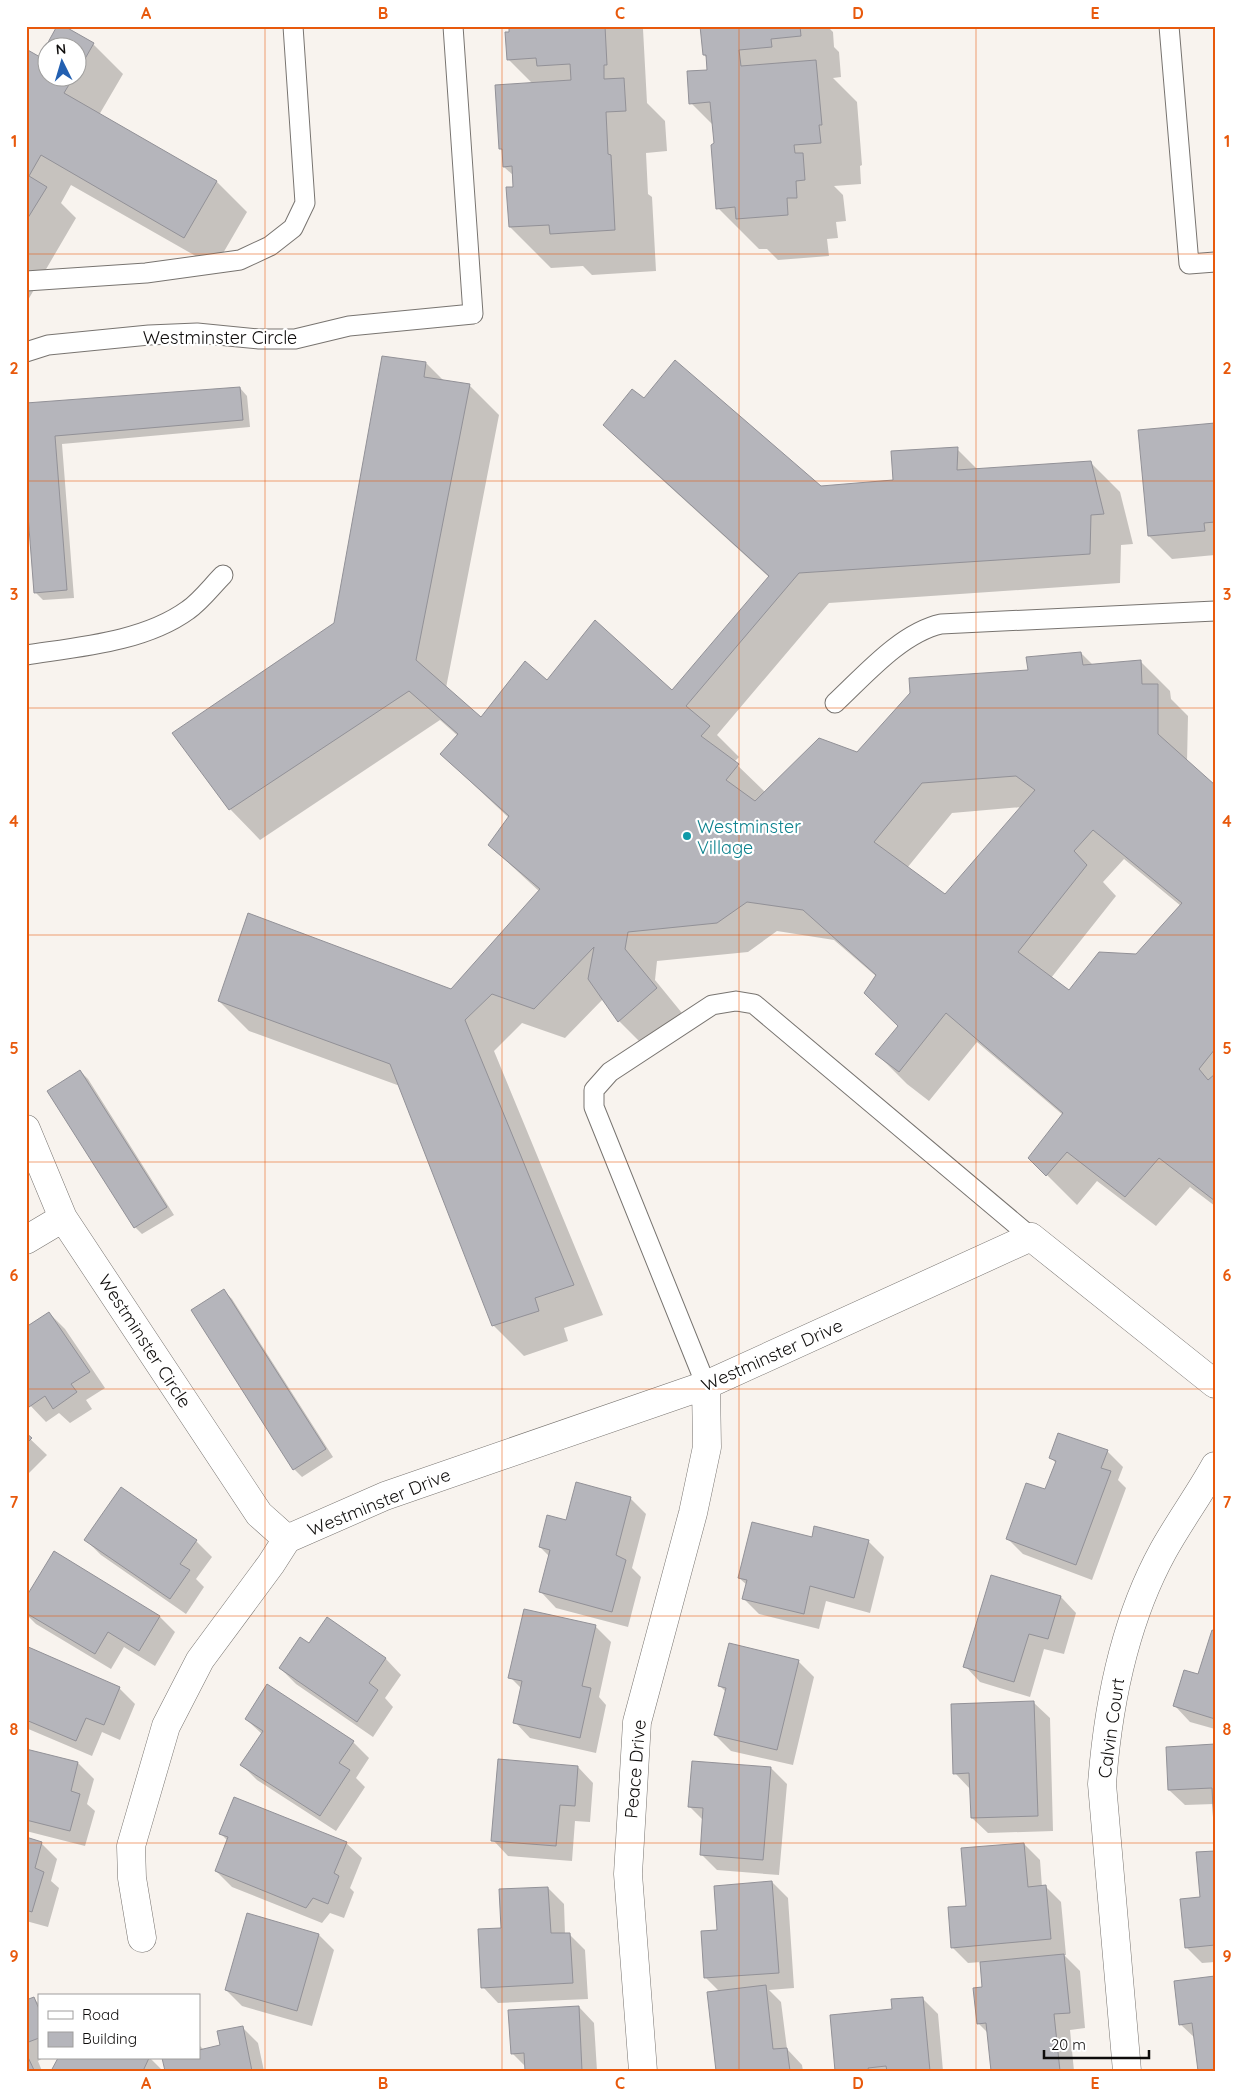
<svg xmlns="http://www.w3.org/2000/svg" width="1241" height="2097" font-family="Quicksand,sans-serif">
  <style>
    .shadow { fill: #0003; fill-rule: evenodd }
    .building { fill: #b5b5bb; stroke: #929197; fill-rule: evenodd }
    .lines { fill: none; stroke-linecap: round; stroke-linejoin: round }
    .lane-casing { stroke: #787470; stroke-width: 21 }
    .street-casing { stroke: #787470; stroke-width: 29 }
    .lane { stroke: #fff; stroke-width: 19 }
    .street { stroke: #fff; stroke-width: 28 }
    .grid { fill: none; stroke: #e8590c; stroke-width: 1; stroke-opacity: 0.55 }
    .culture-dot { fill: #0f9aa8; stroke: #fff; stroke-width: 2 }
    .labels { text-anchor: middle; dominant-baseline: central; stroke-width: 4.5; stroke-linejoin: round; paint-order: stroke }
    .street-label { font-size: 18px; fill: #0e0c0b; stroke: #fff }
    .culture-label { font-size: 18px; fill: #0d838f; stroke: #fff; text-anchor: start }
    .neatline { fill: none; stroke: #e8590c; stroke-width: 2 }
    .grid-label { font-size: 16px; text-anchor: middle; font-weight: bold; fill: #e8590c }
  </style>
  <rect width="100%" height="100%" fill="#f8f3ee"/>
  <path class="shadow" d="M59 26 93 44 123 74 99 115 217 182 247 212 215 267 71 185 61 203 76 218 28 300 26 299V51L40 59ZM48 48H78V78H48Z
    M510 26H641L643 29 647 103 665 121 667 151 646 153 648 194 652 197 656 271 592 275 583 266 551 268 510 227 515 189 514 176 504 167 503 152 501 149 533 84 508 59Z
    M701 26H827L833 32 834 47 839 52 841 77 833 78 857 102 862 165 860 166 861 184 834 186 843 195 846 221 836 222 838 238 827 239 829 256 778 260 767 249H759L718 208 714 126 691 103 709 71 708 59 704 55Z
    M426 363 444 381 469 385 499 415 446 688 482 719 547 682 672 692 769 577 635 455 605 425 644 399 821 487 894 481 957 449 978 470 1090 462 1120 492 1133 544 1121 545 1120 583 829 603 717 735 739 757 734 762 765 792 857 754 1029 671 1081 653 1093 665 1140 661 1170 691 1171 699 1188 716 1187 762 1215 787V1206L1190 1187 1156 1226 1097 1181 1077 1205 1030 1158 1063 1115 977 1042 929 1101 907 1084 877 1054 899 1026 877 977 834 940 777 931 748 952 657 961 655 980 686 1018 649 1051 619 1021 603 999 565 1038 522 1023 494 1051 603 1315 564 1328 568 1341 524 1356 493 1325 400 1086 249 1031 219 1001 451 991 540 892 489 845 509 818 441 754 458 736 440 720 260 840 230 809 174 733 335 623ZM1022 807 945 896 907 868 952 813ZM1124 859 1181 906 1137 956 1070 991 1051 978 1116 896 1103 882Z
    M240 388 247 396 250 427 62 444 74 598 43 600 35 592 26 404Z
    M1215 425V555L1172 559 1149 536Z
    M80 1071 88 1079 174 1215 142 1234 135 1227Z
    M224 1291 232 1299 333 1457 302 1477 294 1469Z
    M49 1313 65 1329 105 1388 86 1400 92 1409 70 1423 59 1413 46 1422 26 1401Z
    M26 1435 47 1455 26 1476Z
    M1107 1451 1123 1467 1118 1480 1126 1488 1092 1580 1023 1554 1007 1538 1046 1491 1056 1463 1050 1457Z
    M121 1489 196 1541 212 1557 196 1579 204 1587 186 1614 101 1555 86 1540Z
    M630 1498 646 1514 632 1568 641 1577 628 1627 556 1608 541 1592 550 1557 540 1547 566 1521Z
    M812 1539 868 1541 884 1557 870 1613 826 1601 819 1629 759 1614 743 1598 747 1585 739 1578Z
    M54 1553 160 1617 175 1632 155 1666 124 1647 111 1669 36 1624 26 1614V1599Z
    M1061 1597 1076 1613 1064 1654 1044 1649 1030 1697 980 1682 965 1666Z
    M327 1619 386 1659 401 1675 385 1698 393 1707 373 1737 296 1684 280 1668 309 1645Z
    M595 1626 611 1642 599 1697 606 1705 596 1753 530 1738 515 1722 522 1689 510 1677Z
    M1215 1632V1729L1190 1722 1175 1706 1199 1676Z
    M26 1648 119 1688 135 1704 120 1740 102 1732 92 1756 26 1728Z
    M798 1661 814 1677 793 1765 731 1751 715 1735 726 1692 720 1686Z
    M1034 1703 1050 1718 1053 1831 988 1833 972 1818 971 1790 955 1773Z
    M246 1719 353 1742 369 1758 356 1778 365 1787 336 1831 257 1780 242 1765 262 1734Z
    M1215 1745 1214 1804 1185 1805 1169 1790Z
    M26 1750 78 1763 94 1779 87 1804 95 1811 85 1846 26 1831Z
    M578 1767 593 1783 590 1822 575 1821 572 1861 508 1856 493 1840Z
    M771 1768 787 1784 779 1875 717 1870 701 1854 704 1821 689 1806Z
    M221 1834 346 1843 362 1858 350 1888 354 1892 344 1918 330 1913 322 1923 232 1887 216 1871 228 1841Z
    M26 1839 41 1843 57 1859 51 1881 59 1888 48 1927 26 1921Z
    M1024 1844 1040 1860 1042 1887 1045 1886 1061 1902 1066 1955H1064L1080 1971 1085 2028 1070 2030 1074 2071H992L988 2033 978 2023 984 1988 981 1962 968 1963 952 1947 967 1907Z
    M1215 1852V1962L1202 1963 1186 1947Z
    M772 1882 788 1898 794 1988 769 1990 781 2002 787 2049 802 2065 803 2071H717L720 1992 706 1978 718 1932Z
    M548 1888 564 1904 565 1934H569L585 1950 588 1999 498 2003 483 1987 502 1929Z
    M319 1935 334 1950 312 2026 242 2006 226 1990Z
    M1215 1977 1195 2038 1180 2024Z
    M922 1998 938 2014 943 2071H837L893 2010Z
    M34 1999 39 2004V2058H43L38 2061 42 2071H26V2002Z
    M579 2007 594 2023 597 2071H526V2067L512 2053Z
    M242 2027 258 2043 264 2071H166L199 2058V2045L204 2050 222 2046Z
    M59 2058H150L163 2071H53Z"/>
  <path class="building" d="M57 26H64L94 43 78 71V48H48V78H73L64 93 217 181 184 238 41 155 29 176 47 187 26 221V49L40 57Z
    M509 26H605L607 65H604V79L624 78 626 111 606 112 608 154 611 155 615 230 550 234 549 225 509 227 506 187H513L512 166 503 167 502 149H499L495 85 571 80 570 64 537 66 536 58 507 60 505 32H509Z
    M700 26H800L801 36 771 39 772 47 739 50 741 66 816 60 822 125H819L821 143 794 145 795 153H803L805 180 796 181 797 198H787L788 215 736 219 735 207 716 209 711 145 714 143 710 102 689 104 687 71 707 70 706 55H703Z
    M382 356 426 362 424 377 470 384 416 660 481 717 525 661 547 680 595 620 672 690 769 576 603 425 632 389 644 398 675 360 821 486 893 480 891 451 958 447 957 470 1091 461 1104 514 1091 515 1090 554 799 573 686 706 710 726 701 736 739 764 726 780 755 801 819 738 857 752 910 693 909 678 1028 670 1026 657 1081 652 1083 665 1141 660 1142 684H1158V734L1215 785V1049L1199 1069 1208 1080 1215 1074V1201L1159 1158 1125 1197 1067 1152 1046 1176 1028 1158 1063 1113 946 1013 899 1072 875 1054 898 1026 864 993 876 975 803 910 747 902 717 923 628 932 625 949 657 988 618 1022 588 979 594 947 534 1009 492 994 465 1020 574 1285 535 1298 539 1311 492 1326 390 1064 218 1001 248 913 451 989 540 889 488 845 509 816 440 754 458 734 409 691 229 810 172 733 334 623ZM1016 776 1035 790 945 894 874 842 922 783ZM1093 830 1182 903 1136 954 1099 952 1069 990 1018 952 1087 865 1074 851Z
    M240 387 243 420 55 436 67 590 34 593 26 489V403Z
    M1215 423V522L1204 523 1205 531 1148 536 1138 430Z
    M80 1070 167 1207 134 1228 47 1091Z
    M224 1289 326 1449 293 1470 191 1310Z
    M49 1312 90 1372 71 1384 77 1392 53 1409 45 1396 29 1407 26 1403V1327Z
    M26 1433 32 1438 26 1444Z
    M1058 1433 1108 1450 1101 1468 1111 1471 1076 1565 1006 1539 1026 1483 1045 1489 1056 1461 1049 1458Z
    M576 1482 631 1497 616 1555 626 1560 612 1612 539 1592 550 1550 539 1547 547 1515 566 1520Z
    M121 1487 197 1540 180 1564 190 1570 170 1599 84 1540Z
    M752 1522 812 1537 814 1526 869 1540 854 1598 810 1586 804 1614 742 1599 747 1580 738 1578Z
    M54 1551 160 1616 139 1651 108 1632 95 1654 26 1613V1597Z
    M991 1575 1061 1596 1048 1639 1029 1634 1014 1682 963 1667Z
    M524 1609 596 1625 582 1686 591 1688 580 1738 513 1723 522 1681 508 1678Z
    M327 1617 386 1658 369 1683 378 1690 357 1722 279 1668 300 1637 309 1643Z
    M1212 1630 1215 1631V1719L1173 1706 1184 1670 1198 1674Z
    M729 1643 799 1660 777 1750 714 1735 726 1688 718 1686Z
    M26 1646 120 1687 104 1725 86 1718 76 1741 26 1720Z
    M267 1684 354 1741 339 1763 350 1770 320 1816 240 1765 263 1731 245 1719Z
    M1034 1701 1038 1816 971 1818 969 1773 953 1774 951 1704Z
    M1215 1744V1827H1214L1212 1788 1168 1790 1166 1747Z
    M26 1749 78 1762 71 1791 80 1794 70 1831 26 1820Z
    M498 1759 578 1766 575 1806 560 1805 556 1846 491 1841Z
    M692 1761 771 1767 763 1860 700 1855 703 1808 688 1807Z
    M234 1797 347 1842 334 1873 339 1876 328 1904 313 1898 306 1908 215 1871 228 1837 219 1834Z
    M26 1837 42 1842 35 1868 44 1872 32 1912 26 1910Z
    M1024 1843 1028 1887 1046 1885 1051 1939 951 1948 948 1907 966 1906 961 1848Z
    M1215 1851V1945L1185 1948 1180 1899 1200 1897 1196 1852Z
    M772 1881 779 1973 704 1978 701 1931 717 1930 714 1886Z
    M548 1887 551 1933H570L573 1983 481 1988 478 1929 501 1928 499 1889Z
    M247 1913 319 1934 297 2011 225 1990Z
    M1064 1954 1070 2013 1054 2014 1060 2071H991L986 2023 977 2024 973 1988 982 1987 980 1962Z
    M1215 1976V2071H1198L1192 2023 1179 2025 1174 1981Z
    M766 1985 773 2049 787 2048 790 2071H716L707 1992Z
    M34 1997 39 2009V2038L26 2043V2000Z
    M923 1997 930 2071H887L886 2066 868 2068 869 2071H835L830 2015 892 2009 891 1999Z
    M579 2006 582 2071H525L524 2053 511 2054 508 2010Z
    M243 2026 252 2071H165L162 2058H199V2050L220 2045 217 2031Z
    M26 2053 34 2070 33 2071H26Z
    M58 2058H149L143 2071H51Z"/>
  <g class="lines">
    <g class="lane-casing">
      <path id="lane" d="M1169 26 1189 264 1215 262
        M26 281 146 273 240 260 270 246 293 228 305 203 293 26
        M26 352 48 345 149 335 197 333 259 339H295L349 326 473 314 453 26
        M26 655C78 647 144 642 188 610 201 601 212 586 223 575
        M835 703C865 675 901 633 941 624L1215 611
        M706 1385 594 1107V1090L610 1072 712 1005 736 1001 754 1004 1031 1237"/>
    </g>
    <g class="street-casing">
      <path id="street" d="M26 1129 63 1218 259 1514 287 1539
        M26 1240 63 1218
        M287 1539 385 1496 706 1385 1031 1237 1215 1384
        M142 1938 132 1878 131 1846 166 1726 200 1660 271 1564 287 1539
        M643 2071 628 1874 637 1722 693 1513 707 1447 706 1385
        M1127 2071 1102 1784C1108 1704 1124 1622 1163 1551 1179 1522 1199 1495 1215 1466"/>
    </g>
    <use href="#lane" class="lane"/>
    <use href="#street" class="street"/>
  </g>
  <path class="grid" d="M265 26V2071M502 26V2071M739 26V2071M976 26V2071M26 254H1215M26 481H1215M26 708H1215M26 935H1215M26 1162H1215M26 1389H1215M26 1616H1215M26 1843H1215"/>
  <circle class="culture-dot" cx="687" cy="836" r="5"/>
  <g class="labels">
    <g class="street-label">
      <text x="220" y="337">Westminster Circle</text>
      <text transform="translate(145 1341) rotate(57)">Westminster Circle</text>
      <text transform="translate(772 1355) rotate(-24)">Westminster Drive</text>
      <text transform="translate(379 1502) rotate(-22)">Westminster Drive</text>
      <text transform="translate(1111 1728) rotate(-82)">Calvin Court</text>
      <text transform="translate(635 1769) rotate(-85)">Peace Drive</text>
    </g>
    <g class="culture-label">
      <text x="697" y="826">Westminster<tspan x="697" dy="21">Village</tspan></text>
    </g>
  </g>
  <rect width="1241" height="2097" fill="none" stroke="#ffffff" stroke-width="55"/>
  <rect x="38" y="1994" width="162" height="65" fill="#ffffff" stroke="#9f9e9d"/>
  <rect x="48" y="2011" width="25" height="8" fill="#ffffff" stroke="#9f9e9d"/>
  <text x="82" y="2020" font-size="15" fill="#0e0c0b">Road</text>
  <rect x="48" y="2032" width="25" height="15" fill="#b5b5bb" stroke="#9f9e9d"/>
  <text x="82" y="2044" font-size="15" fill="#0e0c0b">Building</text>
  <g transform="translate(62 62) rotate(355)"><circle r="24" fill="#ffffff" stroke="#9f9e9d"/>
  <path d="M0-4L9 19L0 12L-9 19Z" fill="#2360b1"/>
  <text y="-8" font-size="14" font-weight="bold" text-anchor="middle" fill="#0e0c0b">N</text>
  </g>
  <path d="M1044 2050v8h105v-8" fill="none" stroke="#0e0c0b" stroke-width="2.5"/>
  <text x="1051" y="2050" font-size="15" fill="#0e0c0b" stroke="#ffffff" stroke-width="4" paint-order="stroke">20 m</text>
  <rect x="28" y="28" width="1186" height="2042" class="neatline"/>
  <g class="grid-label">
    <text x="146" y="19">A</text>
    <text x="383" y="19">B</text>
    <text x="620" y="19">C</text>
    <text x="858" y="19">D</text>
    <text x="1095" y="19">E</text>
    <text x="14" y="147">1</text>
    <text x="1227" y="147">1</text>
    <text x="14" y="374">2</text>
    <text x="1227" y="374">2</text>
    <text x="14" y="600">3</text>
    <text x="1227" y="600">3</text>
    <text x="14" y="827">4</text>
    <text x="1227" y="827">4</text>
    <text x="14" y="1054">5</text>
    <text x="1227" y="1054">5</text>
    <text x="14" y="1281">6</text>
    <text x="1227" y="1281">6</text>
    <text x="14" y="1508">7</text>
    <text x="1227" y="1508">7</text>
    <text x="14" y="1735">8</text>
    <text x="1227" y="1735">8</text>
    <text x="14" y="1962">9</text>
    <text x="1227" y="1962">9</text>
    <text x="146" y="2089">A</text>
    <text x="383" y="2089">B</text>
    <text x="620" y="2089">C</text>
    <text x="858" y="2089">D</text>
    <text x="1095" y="2089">E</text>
  </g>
</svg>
